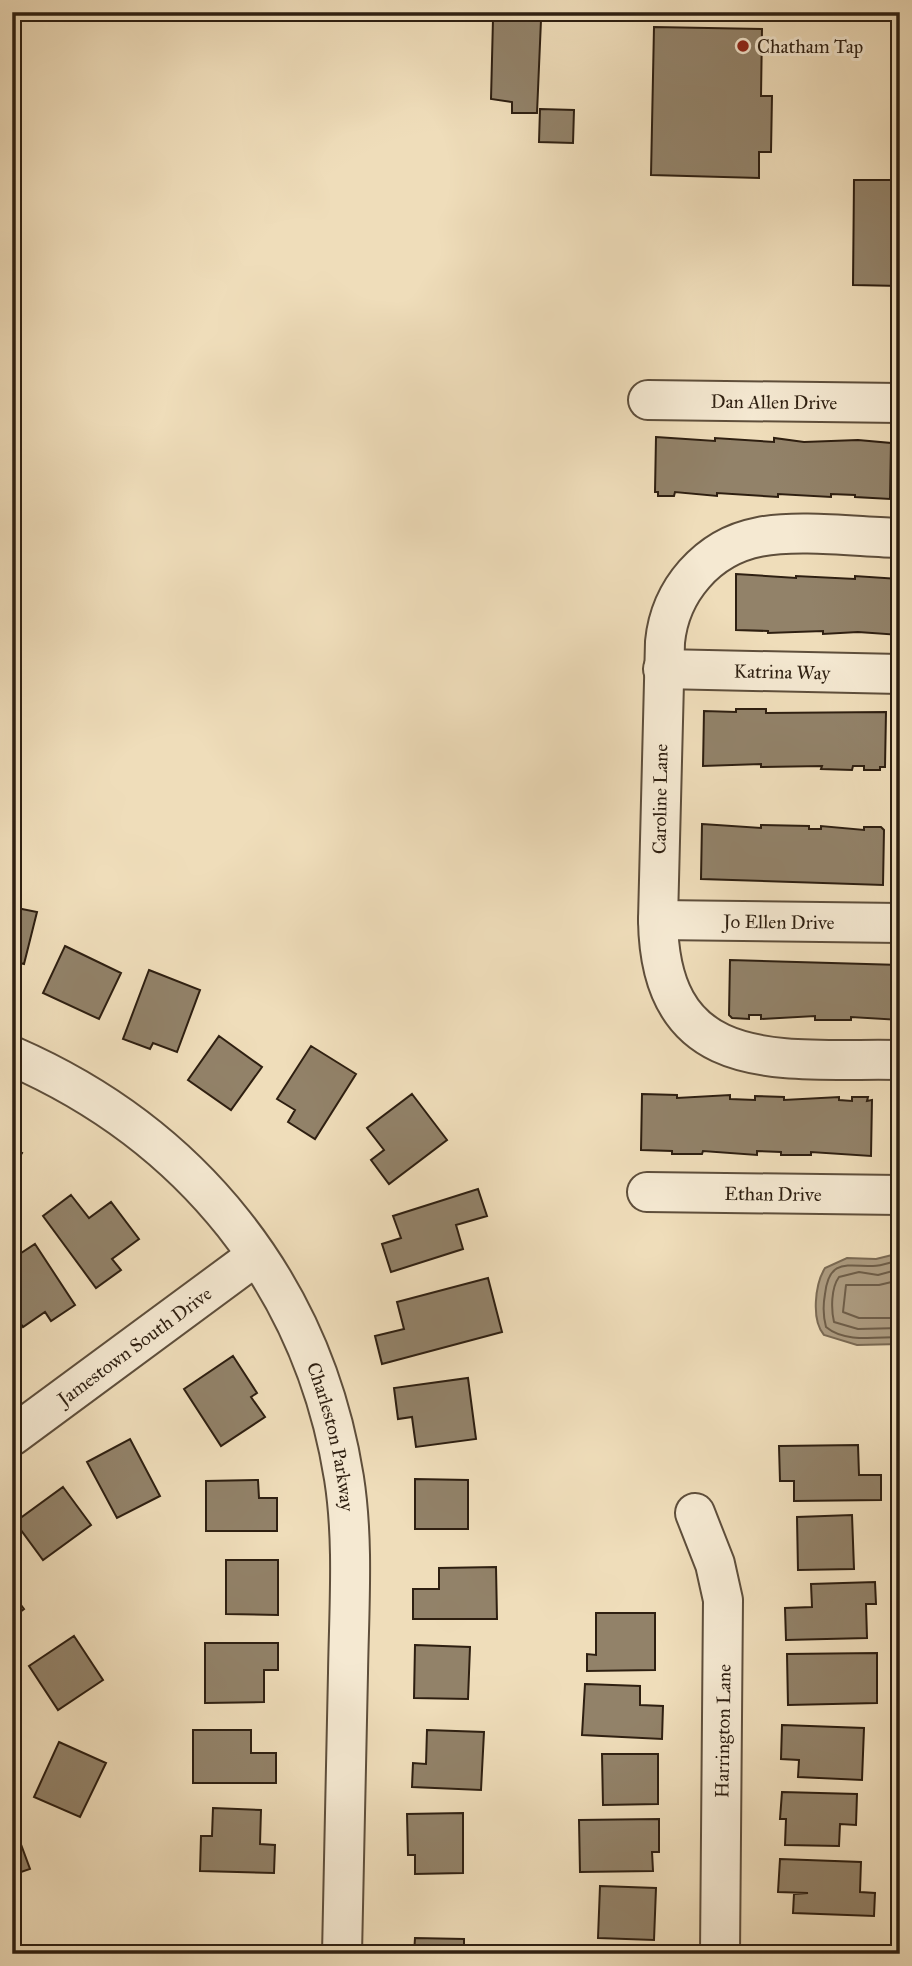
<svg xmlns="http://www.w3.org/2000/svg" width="912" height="1966" font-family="'IM FELL Great Primer',serif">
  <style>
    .water { fill: #ad9c81; stroke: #7a6a54; stroke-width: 2 }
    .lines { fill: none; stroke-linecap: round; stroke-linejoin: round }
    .shore { stroke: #6e5e49; stroke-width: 2 }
    .building { fill: #928269; stroke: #2e1f11; stroke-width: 2 }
    .minor-casing { stroke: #5e4e3b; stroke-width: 42 }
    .minor { stroke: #f5e9d2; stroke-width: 38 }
    .poi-dot { fill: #8f2418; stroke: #f5e9d2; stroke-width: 2.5 }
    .labels { text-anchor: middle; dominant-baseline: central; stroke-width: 6; stroke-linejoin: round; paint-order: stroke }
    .poi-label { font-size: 19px; fill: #2e1f11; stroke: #f5e9d2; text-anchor: start }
    .street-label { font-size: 19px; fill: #2e1f11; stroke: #f5e9d2 }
  </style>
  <rect width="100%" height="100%" fill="#efddba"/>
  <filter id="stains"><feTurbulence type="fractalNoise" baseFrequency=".00286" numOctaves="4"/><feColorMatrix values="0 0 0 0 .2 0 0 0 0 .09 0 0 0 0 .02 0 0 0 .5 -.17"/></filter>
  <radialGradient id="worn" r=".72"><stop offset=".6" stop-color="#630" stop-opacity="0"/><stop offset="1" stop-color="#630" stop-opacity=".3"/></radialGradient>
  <path class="water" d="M900 1253V1344L857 1345 824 1335C811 1320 815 1284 825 1268L847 1258 876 1259Z"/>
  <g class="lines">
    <path class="shore" d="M900 1260C891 1262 881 1266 873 1266 846 1266 829 1259 825 1294 823 1305 823 1316 826 1327 845 1343 876 1337 900 1337
      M900 1269 878 1275 859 1272 839 1277C831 1288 831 1309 834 1322L858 1329 900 1328
      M900 1280 879 1285H846L843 1312 859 1318H900"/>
  </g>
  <path class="building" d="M493 19 541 20 537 113H512V102L491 99Z
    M654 27 762 29 761 96H772L771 152H759V178L651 175Z
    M540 109 574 110 573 143 539 142Z
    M854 180H900V286L853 285Z
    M656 437 715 441V438L774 442V438L804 442 858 440 891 443 890 499 855 497V495L831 494V497L778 494V497L717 493V496L675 492 674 496H658V492H655Z
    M736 574 796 578V576L855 579V576L899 579 900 577V635L858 632 823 634V631L768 633V631L736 630Z
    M736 709H766V713L886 712 885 767H880V770H864V766H853L852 770 821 769 822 766 761 767V764L703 766 704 711 736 712Z
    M702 824 761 828V825L809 826V829H821V826L864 830V827H881L884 830 883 885 701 879Z
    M12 907 37 912 24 964 12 961Z
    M65 946 121 973 99 1019 43 993Z
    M730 960 900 965V1020L851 1017V1020H815V1016L761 1019V1015H749V1019L732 1018 729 1015Z
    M149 970 200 990 177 1052 153 1043 150 1049 123 1039Z
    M219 1036 262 1067 231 1110 188 1080Z
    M311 1046 356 1074 315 1139 288 1122 295 1110 277 1099Z
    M412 1094 447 1140 389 1184 371 1160 384 1150 367 1128Z
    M642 1094 677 1095V1098L730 1095V1099L755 1100V1096L784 1097V1100L839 1097V1100L852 1101V1097H868L867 1101 872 1100 871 1156 811 1152V1155H781V1152L757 1151V1155L703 1151 702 1154H672V1151L641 1150Z
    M12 1148 22 1153 12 1170Z
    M478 1189 487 1216 456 1225 463 1249 391 1272 382 1244 401 1238 393 1216Z
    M71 1195 89 1218 111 1202 139 1239 112 1259 121 1270 96 1288 43 1216Z
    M35 1244 75 1305 51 1321 45 1312 23 1327 12 1311V1259Z
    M488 1278 502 1332 382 1364 375 1336 404 1329 397 1302Z
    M233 1356 257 1393 251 1397 265 1417 221 1446 184 1389Z
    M468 1378 476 1439 416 1447 412 1417 398 1419 394 1388Z
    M130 1439 160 1496 117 1518 87 1462Z
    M858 1445 859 1475H881V1500L794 1501V1481H780L779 1446Z
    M415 1479 468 1480V1529H415Z
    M258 1480 259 1498H277V1531H206V1481Z
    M63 1487 91 1525 43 1560 15 1522Z
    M852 1515 854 1569 798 1570 797 1517Z
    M226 1560H278V1615L226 1614Z
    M496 1567 497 1619H413V1589H439V1568Z
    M875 1582 876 1604H866L867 1638 786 1640 785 1608 812 1607 811 1584Z
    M12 1593 24 1609 12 1618Z
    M596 1613H655V1670L587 1671V1654L596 1655Z
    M74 1636 103 1680 58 1710 29 1666Z
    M205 1643H278V1670H264V1702L205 1703Z
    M415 1645 470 1647 468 1699 414 1698Z
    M877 1653V1703L788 1705 787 1654Z
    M585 1684 640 1686V1705L663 1706 662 1739 582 1735Z
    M782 1725 864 1728 862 1780 798 1777 799 1760 781 1759Z
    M193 1730H251V1753H276V1783H193Z
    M427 1730 484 1732 481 1790 412 1787 413 1763 426 1764Z
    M59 1742 106 1763 80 1817 34 1797Z
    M602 1754H658V1804L603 1805Z
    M782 1792 857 1794 856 1825 840 1824 839 1846 785 1845 786 1819H780Z
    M213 1808 261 1810 260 1844 275 1845 274 1873 200 1871 201 1836H212Z
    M463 1813V1873L415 1874V1855H408L407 1814Z
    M659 1819V1852H652L653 1871 580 1872 579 1820Z
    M12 1820 30 1869 12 1875Z
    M780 1859 861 1862 860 1892 875 1893 874 1916 793 1913 794 1894 808 1893 778 1892Z
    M600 1886 656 1888 654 1940 598 1938Z
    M415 1938 464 1939V1954H414Z"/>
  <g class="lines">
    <g class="minor-casing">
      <g id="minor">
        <path id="s1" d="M648 400 900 403"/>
        <path d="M900 538C859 537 798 529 759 537 707 547 670 591 665 642L658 920C660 1079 782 1058 900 1060"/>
        <path id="s2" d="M663 669 900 674"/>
        <path id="s3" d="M658 920 900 923"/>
        <path id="s4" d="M12 1056C191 1134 313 1284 344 1478 354 1542 349 1608 348 1673 346 1767 344 1860 342 1954"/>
        <path id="s5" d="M647 1192 900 1195"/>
        <path id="s6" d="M12 1436 256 1256"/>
        <path d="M695 1513 715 1564 723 1600 720 1954"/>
      </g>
    </g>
    <use href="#minor" class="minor"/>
  </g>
  <circle class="poi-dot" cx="743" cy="46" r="7"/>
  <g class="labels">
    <g class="poi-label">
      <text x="757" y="46">Chatham Tap</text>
    </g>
    <g class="street-label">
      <text stroke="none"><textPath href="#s1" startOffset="126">Dan Allen Drive</textPath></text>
      <text stroke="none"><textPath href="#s2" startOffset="119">Katrina Way</textPath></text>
      <text transform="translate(660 799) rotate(-89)">Caroline Lane</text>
      <text stroke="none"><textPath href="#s3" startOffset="121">Jo Ellen Drive</textPath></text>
      <text stroke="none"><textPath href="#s5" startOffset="126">Ethan Drive</textPath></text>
      <text stroke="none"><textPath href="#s6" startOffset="152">Jamestown South Drive</textPath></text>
      <text stroke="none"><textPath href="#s4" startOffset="518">Charleston Parkway</textPath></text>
      <text transform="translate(723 1731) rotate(-89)">Harrington Lane</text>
    </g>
  </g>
  <rect width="912" height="1966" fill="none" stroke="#efddba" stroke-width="42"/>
  <rect x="14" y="14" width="884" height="1938" fill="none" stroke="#2e1f11" stroke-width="3.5"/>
  <rect x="21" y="21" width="870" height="1924" fill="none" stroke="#2e1f11" stroke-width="2"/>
  <rect width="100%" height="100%" filter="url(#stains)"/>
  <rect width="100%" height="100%" fill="url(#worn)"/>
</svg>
